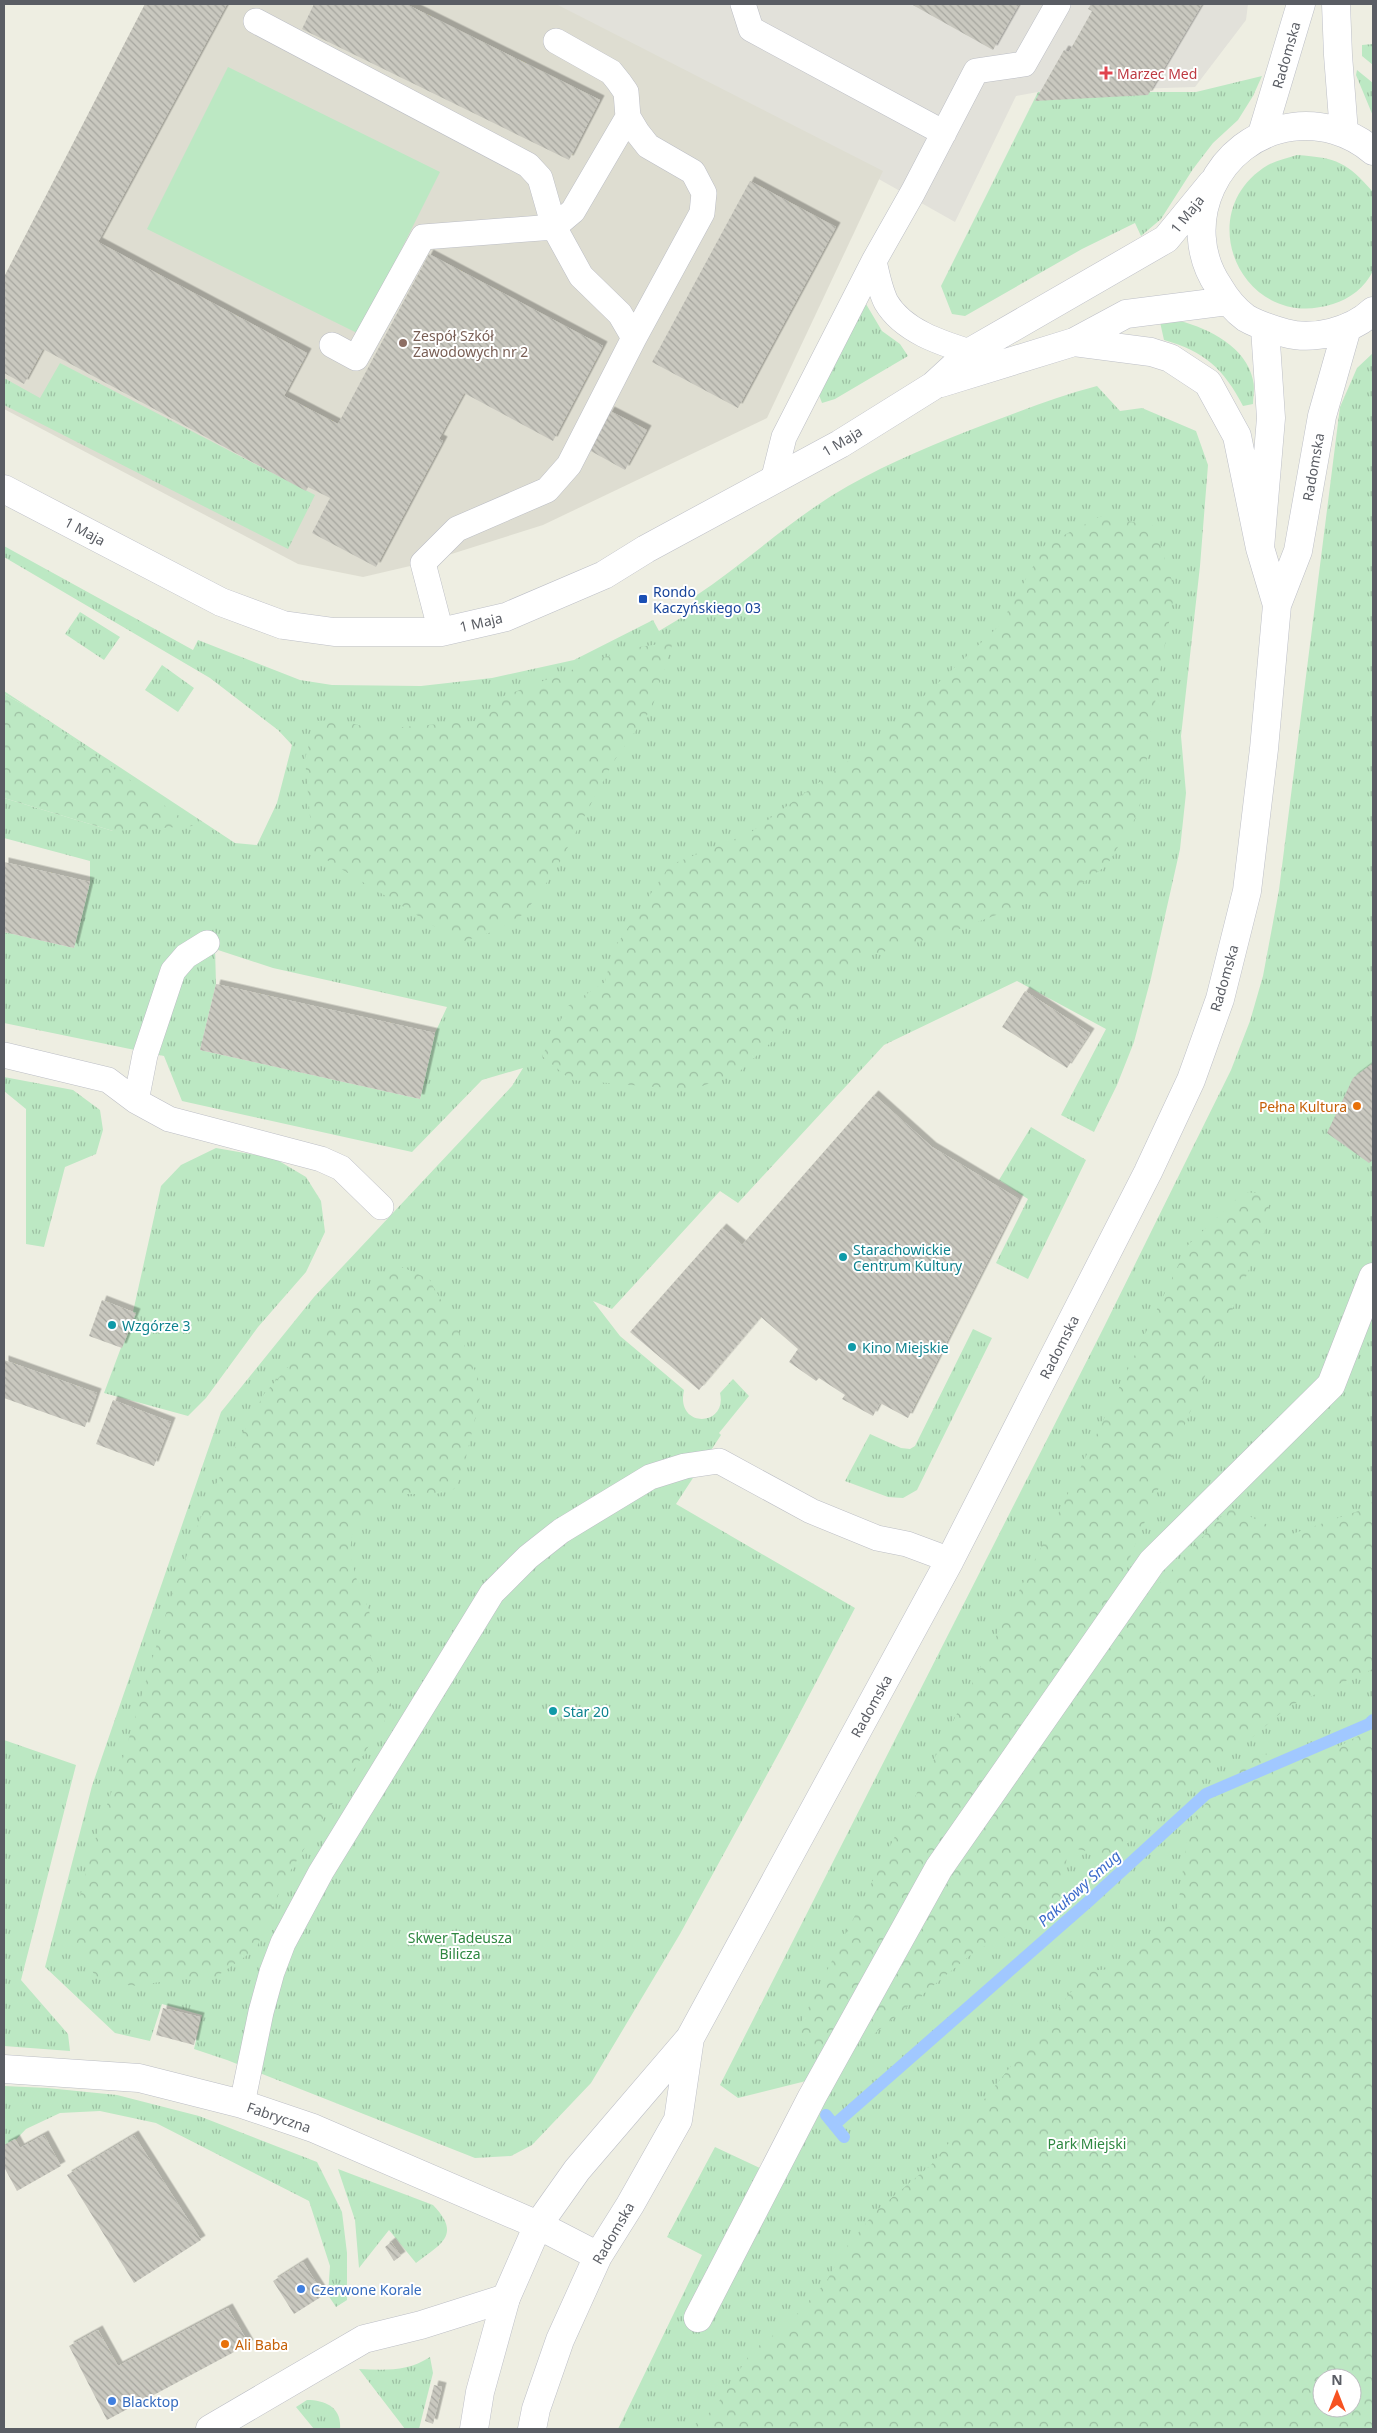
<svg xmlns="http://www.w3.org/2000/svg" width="1377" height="2433" font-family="'Noto Sans',sans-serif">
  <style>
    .industrial { fill: #e2e1da }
    .education { fill: #deddd1 }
    .grass { fill: url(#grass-tufts); fill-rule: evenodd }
    .forest { fill: url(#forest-crowns); fill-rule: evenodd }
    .pitch { fill: #bce8c3 }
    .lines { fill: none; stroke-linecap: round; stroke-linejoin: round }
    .stream { stroke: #a1c8ff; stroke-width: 12 }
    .building { fill: url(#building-back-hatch); filter: url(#shadow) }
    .lane-casing { stroke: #bcbec5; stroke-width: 26 }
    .street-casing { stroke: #bcbec5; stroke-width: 29 }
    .secondary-casing { stroke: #bdbfc7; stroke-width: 29 }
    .lane { stroke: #fff; stroke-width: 25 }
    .street { stroke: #fff; stroke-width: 28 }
    .secondary { stroke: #fff; stroke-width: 28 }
    .health-dot { fill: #e0444e; stroke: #fff; stroke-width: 2 }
    .education-dot { fill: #8d6e63; stroke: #fff; stroke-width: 2 }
    .transit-dot { fill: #1a4fb4; stroke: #fff; stroke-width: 2 }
    .food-dot { fill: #e8710a; stroke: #fff; stroke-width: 2 }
    .culture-dot { fill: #0f9aa8; stroke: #fff; stroke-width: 2 }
    .shop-dot { fill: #3f7fe0; stroke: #fff; stroke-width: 2 }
    .labels { text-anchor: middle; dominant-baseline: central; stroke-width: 4; stroke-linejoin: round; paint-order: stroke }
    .street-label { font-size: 14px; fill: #5a5d64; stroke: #fff }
    .health-label { font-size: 14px; fill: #be3a42; stroke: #fff; text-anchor: start }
    .education-label { font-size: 14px; fill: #785e54; stroke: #fff; text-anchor: start }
    .transit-label { font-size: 14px; fill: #164399; stroke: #fff; text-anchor: start }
    .food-label { font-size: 14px; fill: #c56008; stroke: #fff; text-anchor: end }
    .culture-label { font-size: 14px; fill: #0d838f; stroke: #fff; text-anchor: start }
    .park-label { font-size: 14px; fill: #2e8740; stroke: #fff }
    .shop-label { font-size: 14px; fill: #366cbe; stroke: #fff; text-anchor: start }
    .water-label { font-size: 15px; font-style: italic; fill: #3b6bcb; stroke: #fff }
  </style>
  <defs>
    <pattern id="grass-tufts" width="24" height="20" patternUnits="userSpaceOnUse" patternTransform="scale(1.25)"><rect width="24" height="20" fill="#bce8c3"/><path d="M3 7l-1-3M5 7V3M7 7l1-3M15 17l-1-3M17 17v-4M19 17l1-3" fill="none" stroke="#9cbfa2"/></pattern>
    <pattern id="forest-crowns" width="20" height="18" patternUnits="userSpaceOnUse" patternTransform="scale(1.25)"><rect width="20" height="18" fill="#bce8c3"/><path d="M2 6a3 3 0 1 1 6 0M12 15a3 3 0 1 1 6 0" fill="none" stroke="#9cbfa2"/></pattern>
    <pattern id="building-back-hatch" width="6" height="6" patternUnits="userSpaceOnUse" patternTransform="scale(1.25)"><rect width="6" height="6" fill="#c9c8bf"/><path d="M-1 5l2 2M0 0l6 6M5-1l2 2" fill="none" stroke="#a6a69f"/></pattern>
    <filter id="shadow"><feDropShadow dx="4.5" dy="-4.5" stdDeviation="0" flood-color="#0004"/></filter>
  </defs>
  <rect width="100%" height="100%" fill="#eeeee2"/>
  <path class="industrial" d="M555 4H1248L1246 20 1195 87 1038 92 1016 96 955 222 721 90Z"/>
  <path class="education" d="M145 4H556L883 171 767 418 543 525 423 563 363 577 298 564 4 409V277Z"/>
  <path class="grass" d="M1373 44V65L1362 56V45Z
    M1357 70 1373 83V116L1356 75Z
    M1262 76 1253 96 1238 120 1213 143 1193 169 1161 219 1141 236 1135 223 1082 249 965 316 952 314 941 286 1038 92H1196Z
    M1297 155C1337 158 1347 162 1373 192V271C1365 287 1350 299 1333 304 1242 333 1189 212 1268 165 1277 160 1288 158 1297 155Z
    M866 304 882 331 900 344 908 356 835 399 822 403 819 395 863 306Z
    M1180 321C1210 329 1246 347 1253 380 1255 388 1253 397 1253 404L1243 406C1224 369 1204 351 1164 340L1160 322Z
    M1373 353V2429H618L702 2255 667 2237 715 2147 762 2169 806 2081 738 2098 720 2085 1104 1327 1231 1070 1250 1021 1263 976 1279 890 1340 407 1357 368ZM1322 2378H1352V2408H1322Z
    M60 363 315 495 288 549 4 405V378L40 398Z
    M1097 386 1120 411 1142 408 1196 431 1208 465 1200 566 1181 736 1186 793 1180 849 1151 978 1134 1042 1117 1085 1094 1132 1061 1115 1106 1029 1017 981 884 1045 738 1203 720 1191 612 1309 593 1301 620 1336 684 1390C675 1429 728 1427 720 1393L733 1379 749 1396 719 1433 721 1435 676 1504 855 1608 781 1749 680 1934 591 2083 532 2145 511 2156 475 2158 227 2060 194 2049 202 2015 162 2004 150 2041 115 2033 45 1967 92 1786 221 1412 314 1297 512 1086 523 1068 482 1080 412 1152 182 1101 164 1056 4 1023V932L74 948 90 882V861L4 838V798L113 831 88 752 31 709 4 694V691L235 843 257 845 277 803 292 745 278 730 210 678 4 557V546L193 650 198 640 300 680 332 685 421 686 492 678 574 660 653 620 659 631 699 607 694 597C747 562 793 517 848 486 892 461 939 442 986 424 1023 410 1059 396 1097 386ZM215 949 273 968 447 1007 435 1033 420 1099 200 1050 216 984Z
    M80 612 120 637 104 660 65 634Z
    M162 665 194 688 178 712 145 690Z
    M4 1077 73 1090 100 1110 103 1130 96 1154 65 1167 44 1247 26 1244V1109L4 1091Z
    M1031 1127 1086 1160 1028 1279 996 1263 1028 1199 999 1180Z
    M216 1148 274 1158 306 1177 321 1201 325 1232 306 1272 258 1327 206 1398 188 1416 104 1393 131 1321 161 1186 181 1165Z
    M973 1329 992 1338 917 1490 903 1498 888 1497 845 1481 870 1434 901 1448 910 1449 915 1446Z
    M4 1740 76 1765 21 1980 68 2034 70 2051 4 2046Z
    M4 2086 47 2088 117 2095 199 2116 317 2162 342 2212 347 2253V2300L336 2307 328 2295 330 2266 309 2201 156 2123 100 2111 60 2113 26 2129 4 2152Z
    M338 2169 433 2205C462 2235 441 2244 416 2263L389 2230 359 2268 355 2220Z
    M430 2357 433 2373 419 2429H405L359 2369C385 2370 407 2372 430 2357Z
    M307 2400C326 2400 342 2408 340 2429H314L296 2407Z"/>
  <path class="forest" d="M1101 516 1154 526 1175 590 1159 676 1139 812 1107 865 1072 891 1025 904 951 932 862 958 739 1072 692 1090 571 1080 542 1056 568 1006 605 982 613 950 670 865 750 833 877 740 1000 625 1045 545Z
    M673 642 652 708 614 761 555 871 524 914 492 932 458 943C412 909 361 883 313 851L305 759 315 721 335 720 377 729 478 721 504 696 626 649Z
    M4 694 31 709 193 826 113 831 4 798Z
    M1244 1192 1268 1194 1269 1221 1122 1577 1152 1592 1230 1507 1289 1535 1364 1509 1373 1501V1669L1289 1706 1111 1857 1069 1847 1056 1916 978 1949 874 2034 816 2052 794 2036 1060 1510 1188 1245Z
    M402 1267 429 1279 459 1332 482 1388 462 1475 454 1489 436 1494H400L387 1500 359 1521 352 1535 350 1551 355 1575 369 1610 372 1630 370 1655 376 1670 384 1677 392 1709 284 1881 256 1949 210 1981 182 1979 132 1986 97 1978 77 1950 74 1923 90 1855 123 1758 169 1603 207 1501 264 1394 332 1318Z
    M1373 1728V2429H689L714 2409 752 2351 787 2325 826 2282 844 2250 877 2210 931 2165 1088 1971 1122 1968 1159 1932 1178 1907 1189 1824 1245 1755 1327 1753ZM1322 2378H1352V2408H1322Z"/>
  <path class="pitch" d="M228 67 440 172 359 334 147 229Z"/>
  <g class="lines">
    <path class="stream" d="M826 2115 844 2137
      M834 2125 1089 1901 1206 1794 1369 1724 1373 1720"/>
  </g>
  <path class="building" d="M145 4H227L98 242 307 353 284 396 338 424 429 254 603 346 553 441 464 393 439 439 443 441 376 567 312 533 330 498 308 487 306 491 43 349 24 384 4 373V277Z
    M314 4H406L600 100 569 160 302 29Z
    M911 4H1019L993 50Z
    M1091 4H1202L1148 95 1035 101 1064 50 1069 52 1092 11 1088 9Z
    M750 181 836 227 738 408 652 362Z
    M610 411 647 430 625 470 589 450Z
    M4 862 90 882 74 948 4 932Z
    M216 984 435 1033 420 1099 200 1050Z
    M1025 991 1090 1033 1067 1068 1002 1027Z
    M1373 1063V1160L1369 1163 1327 1133 1353 1078Z
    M874 1095 932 1147 1019 1199 908 1418 880 1403 873 1416 842 1399 845 1395 819 1378 816 1381 789 1362 798 1349 761 1317 699 1390 630 1332 722 1228 742 1245Z
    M102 1300 136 1313 122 1348 89 1336Z
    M4 1360 97 1393 85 1427 4 1398Z
    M113 1400 171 1422 154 1466 96 1444Z
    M163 2008 200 2017 194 2045 156 2035Z
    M44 2135 61 2166 17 2191 4 2167V2145L15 2139 20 2148Z
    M134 2135 201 2240 134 2283 67 2175Z
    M391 2242 401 2256 394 2261 385 2247Z
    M303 2262 324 2295 294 2314 273 2281Z
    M228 2308 249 2344 107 2420 69 2346 98 2330 118 2366Z
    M434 2385 442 2387 433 2424 425 2421Z"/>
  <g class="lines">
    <g class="lane-casing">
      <path id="lane" d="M743 4 751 29 944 133
        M256 21 528 165 540 178 554 227 581 276 620 314 634 338 569 465 547 490 457 529 423 563 441 632
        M556 41 611 72 619 82 626 92 628 117 637 132 648 146 693 172 704 193 702 213 634 338
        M874 261C877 275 880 290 886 302 903 331 941 343 970 352
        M332 345 356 358 423 237 554 227 573 211 628 117
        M773 481 784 437 874 261 913 192 976 71 1024 64 1058 4
        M4 1055 108 1080 136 1101 169 1119 321 1159 341 1168 381 1207
        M136 1101 145 1055 173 971 186 956 207 943
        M242 2104 261 2012 272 1972 283 1943 321 1872 492 1593 528 1557 561 1531 650 1477 685 1466 719 1461 811 1511 877 1538 907 1544 950 1560"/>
    </g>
    <g class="street-casing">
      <path id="street" d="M4 2069 139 2078 242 2104 313 2128 538 2225
        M698 2318 812 2097 939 1868 1152 1562 1331 1385 1373 1277
        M210 2429 364 2339 421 2325 506 2298"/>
    </g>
    <g class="secondary-casing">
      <path id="secondary" d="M1336 4 1338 55 1344 133
        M1262 134 1301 4
        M1373 151C1351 132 1321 123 1292 127 1217 137 1176 224 1219 287 1226 299 1235 310 1246 318 1258 325 1271 329 1285 333 1313 341 1352 331 1373 311
        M1265 328 1271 418 1260 548 1277 605
        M1074 342 1151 352 1170 358 1208 383 1237 436 1260 548
        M941 383 1074 342 1126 314 1228 301
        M4 489 221 602 283 625 334 632H441L506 617 604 575 646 549 840 444 933 386 970 352 1166 239 1212 183
        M538 2225 598 2256
        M474 2429 480 2392 506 2298 538 2225 577 2170 690 2038 950 1560 1148 1172 1191 1080 1220 999 1247 891 1264 749 1277 605 1298 551 1322 416 1347 328
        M532 2429 536 2409 560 2340 598 2256 630 2205 678 2120 690 2038"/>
    </g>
    <use href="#lane" class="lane"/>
    <use href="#street" class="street"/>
    <use href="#secondary" class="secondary"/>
  </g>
  <path class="health-dot" d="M1103.5 65.5h5v5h5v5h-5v5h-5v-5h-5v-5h5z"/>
  <circle class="education-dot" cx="403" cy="343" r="5"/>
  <rect class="transit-dot" x="638" y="594" width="10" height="10" rx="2.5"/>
  <g class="food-dot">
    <circle cx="1357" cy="1106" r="5"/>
    <circle cx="225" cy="2344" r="5"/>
  </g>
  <g class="culture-dot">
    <circle cx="843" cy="1257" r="5"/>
    <circle cx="112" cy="1325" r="5"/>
    <circle cx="852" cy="1347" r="5"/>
    <circle cx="553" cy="1711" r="5"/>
  </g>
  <g class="shop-dot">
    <circle cx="301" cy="2289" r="5"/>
    <circle cx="112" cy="2401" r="5"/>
  </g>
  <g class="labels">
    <g class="street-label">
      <text transform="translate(1286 55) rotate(-74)">Radomska</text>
      <text transform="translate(1187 214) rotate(-51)">1 Maja</text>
      <text transform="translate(842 441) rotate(-31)">1 Maja</text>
      <text transform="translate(1313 467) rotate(-80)">Radomska</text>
      <text transform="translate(85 531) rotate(28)">1 Maja</text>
      <text transform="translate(481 622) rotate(-13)">1 Maja</text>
      <text transform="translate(1224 978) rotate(-74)">Radomska</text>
      <text transform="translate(1059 1347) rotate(-63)">Radomska</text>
      <text transform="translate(871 1706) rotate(-61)">Radomska</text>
      <text transform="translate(279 2117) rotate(19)">Fabryczna</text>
      <text transform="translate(613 2233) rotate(-60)">Radomska</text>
    </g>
    <g class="health-label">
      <text x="1117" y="73">Marzec Med</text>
    </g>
    <g class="education-label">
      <text x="413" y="335">Zespół Szkół<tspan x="413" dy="16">Zawodowych nr 2</tspan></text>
    </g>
    <g class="transit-label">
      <text x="653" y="591">Rondo<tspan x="653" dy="16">Kaczyńskiego 03</tspan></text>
    </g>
    <g class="food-label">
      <text x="1347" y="1106">Pełna Kultura</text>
      <text x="235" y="2344" text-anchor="start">Ali Baba</text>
    </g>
    <g class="culture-label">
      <text x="853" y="1249">Starachowickie<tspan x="853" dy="16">Centrum Kultury</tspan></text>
      <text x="122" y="1325">Wzgórze 3</text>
      <text x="862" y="1347">Kino Miejskie</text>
      <text x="563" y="1711">Star 20</text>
    </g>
    <g class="park-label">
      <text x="460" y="1937">Skwer Tadeusza<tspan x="460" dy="16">Bilicza</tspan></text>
      <text x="1087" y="2143">Park Miejski</text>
    </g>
    <g class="shop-label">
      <text x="311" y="2289">Czerwone Korale</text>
      <text x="122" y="2401">Blacktop</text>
    </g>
    <g class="water-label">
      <text transform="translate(1079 1888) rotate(-42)">Pakułowy Smug</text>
    </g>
  </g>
  <rect width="1377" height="2433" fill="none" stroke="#5a5d64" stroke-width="10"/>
  <g transform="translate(1337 2393)"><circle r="24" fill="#ffffff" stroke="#bdbec1"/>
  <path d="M0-4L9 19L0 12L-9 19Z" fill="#f65221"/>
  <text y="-8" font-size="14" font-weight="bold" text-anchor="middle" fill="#5a5d64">N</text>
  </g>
</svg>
